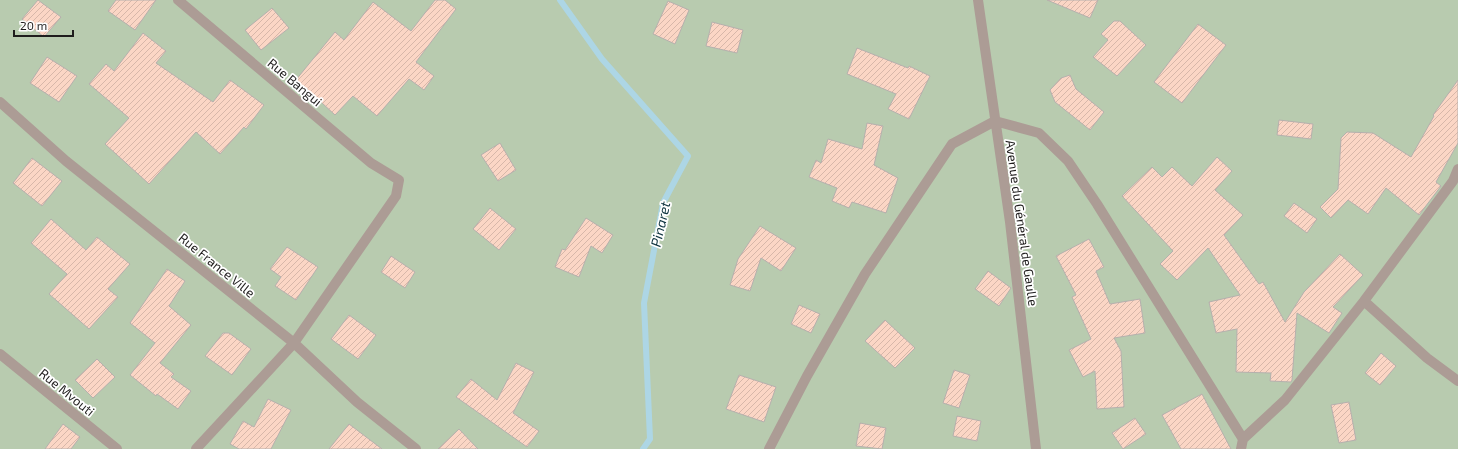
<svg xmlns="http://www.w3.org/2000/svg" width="1458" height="449" font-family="'Exo 2',sans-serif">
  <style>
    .grass { fill: #b8cbaf }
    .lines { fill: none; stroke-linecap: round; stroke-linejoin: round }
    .stream { stroke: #add6e5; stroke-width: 6 }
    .building { fill: url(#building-hatch); stroke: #b5b0ad }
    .minor { stroke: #ac9c95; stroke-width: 10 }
    .labels { text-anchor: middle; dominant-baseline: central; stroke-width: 3.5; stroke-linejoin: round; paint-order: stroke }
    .street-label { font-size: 13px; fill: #1f1d1d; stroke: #fff }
    .water-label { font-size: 14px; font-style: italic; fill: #103541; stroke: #fff }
  </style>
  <defs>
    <pattern id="building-hatch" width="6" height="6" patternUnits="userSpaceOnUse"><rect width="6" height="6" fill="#fbd6c5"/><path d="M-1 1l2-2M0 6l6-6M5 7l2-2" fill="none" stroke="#d7b7a9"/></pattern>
  </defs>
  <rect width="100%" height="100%" fill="#f8f3f1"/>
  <path class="grass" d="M0 0H1458V449H0Z"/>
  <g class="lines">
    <path class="stream" d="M560 0 602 59 688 156 663 203 644 303 650 439 643 449"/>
  </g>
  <path class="building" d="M38 0 61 17 44 37 22 19Z
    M116 0H156L135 30 108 11Z
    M435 0H445L456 9 416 62 434 76 424 90 409 79 377 116 353 96 335 115 308 90 295 81 335 32 344 40 373 2 411 31Z
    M1047 0H1098L1090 18Z
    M668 1 689 10 675 44 653 34Z
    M272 8 289 28 261 50 245 30Z
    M1114 21H1120L1146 45 1117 76 1093 57 1108 40 1101 34Z
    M712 22 743 30 737 53 706 46Z
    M1198 24 1226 45 1182 103 1154 82Z
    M143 33 166 51 156 63 213 102 230 80 264 105 246 129 244 127 220 154 196 132 149 184 105 144 129 118 89 84 106 64 114 71Z
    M857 48 908 68 909 66 930 76 909 119 888 109 896 94 847 74Z
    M47 57 77 76 59 102 30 83Z
    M1070 75 1076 89 1104 112 1090 130 1055 102 1050 90 1061 78Z
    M1458 80V143L1436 182 1441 186 1419 215 1386 188 1368 214 1348 200 1331 218 1320 207 1338 189 1341 138 1347 132 1373 133 1411 157 1434 116 1433 115Z
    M1279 120 1313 124 1311 139 1277 135Z
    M867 123 883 126 874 165 898 178 886 213 852 202 849 208 832 201 837 188 809 177 816 160 821 163 828 139 862 149Z
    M500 143 516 170 498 181 481 155Z
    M1217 157 1232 171 1215 190 1243 215 1224 235 1259 284 1263 282 1285 322 1304 292 1340 254 1363 275 1333 307 1342 313 1329 333 1297 313 1292 380 1291 382 1270 381 1271 373 1236 372 1237 329 1216 333 1209 302 1240 295 1208 248 1177 280 1160 264 1173 251 1122 196 1152 167 1162 177 1172 167 1192 186Z
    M32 158 62 181 42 206 13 183Z
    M1294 203 1317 219 1307 233 1284 216Z
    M490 208 516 229 499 250 473 229Z
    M586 218 613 235 602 253 591 246 579 277 555 267 562 249 565 250Z
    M51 219 86 250 97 237 130 264 108 289 118 297 89 329 49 294 67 274 31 243Z
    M760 226 796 248 781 271 761 258 750 291 730 285 738 259Z
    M1089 239 1104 267 1096 271 1110 304 1140 299 1145 333 1114 338 1121 351 1124 407 1097 409 1095 371 1083 377 1069 350 1091 339 1072 297 1076 295 1056 256Z
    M287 247 318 267 296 300 275 286 281 277 270 269Z
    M391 256 415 272 405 288 381 272Z
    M167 269 185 281 169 306 191 325 160 363 174 374 171 377 191 391 178 409 157 394 156 396 130 375 155 343 130 323Z
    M988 271 1011 288 999 306 975 289Z
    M799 305 820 314 811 333 791 324Z
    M349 315 376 335 358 359 331 339Z
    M885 320 915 348 895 368 865 341Z
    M223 333H229L251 349 232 375 205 356Z
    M1381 353 1396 366 1380 385 1365 373Z
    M97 359 115 377 93 398 75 380Z
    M516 363 534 372 513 413 539 431 527 447 456 397 471 379 497 400Z
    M954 370 970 375 959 408 943 403Z
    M739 375 776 387 764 422 726 409Z
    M1202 394 1231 449H1181L1162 415Z
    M268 399 291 410 271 449H239L230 444 243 421 254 427Z
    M1349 402 1356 440 1339 443 1331 405Z
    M957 416 981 421 977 441 953 436Z
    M1135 418 1146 434 1123 449 1112 433Z
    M860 423 886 428 882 449 856 446Z
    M63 424 80 437 71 449H45Z
    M349 424 382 449H329Z
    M459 429 478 449H438Z"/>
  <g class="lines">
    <path class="minor" d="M178 0 371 163 399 180 396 196 294 343 196 449
      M978 0 1010 222 1036 449
      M0 102 66 161 294 343 357 402 416 449
      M1364 301 1427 358 1458 381
      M0 354 117 449
      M769 449 807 376 865 274 952 144 995 121 1039 133 1068 161 1097 204 1243 439
      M1241 449 1243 439 1285 400 1364 301 1453 181 1458 169"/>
  </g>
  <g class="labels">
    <g class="street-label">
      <text transform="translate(295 82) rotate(40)">Rue Bangui</text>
      <text transform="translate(1022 223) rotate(82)">Avenue du Général de Gaulle</text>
      <text transform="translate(217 265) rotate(39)">Rue France Ville</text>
      <text transform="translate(67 392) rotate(39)">Rue Mvouti</text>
    </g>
    <g class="water-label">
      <text transform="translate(660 224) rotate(-77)">Pinaret</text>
    </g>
  </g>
  <path d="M14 30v6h59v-6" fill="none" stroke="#1f1d1d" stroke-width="2"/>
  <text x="20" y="30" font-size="12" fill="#1f1d1d" stroke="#ffffff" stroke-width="3" paint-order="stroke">20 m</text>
</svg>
